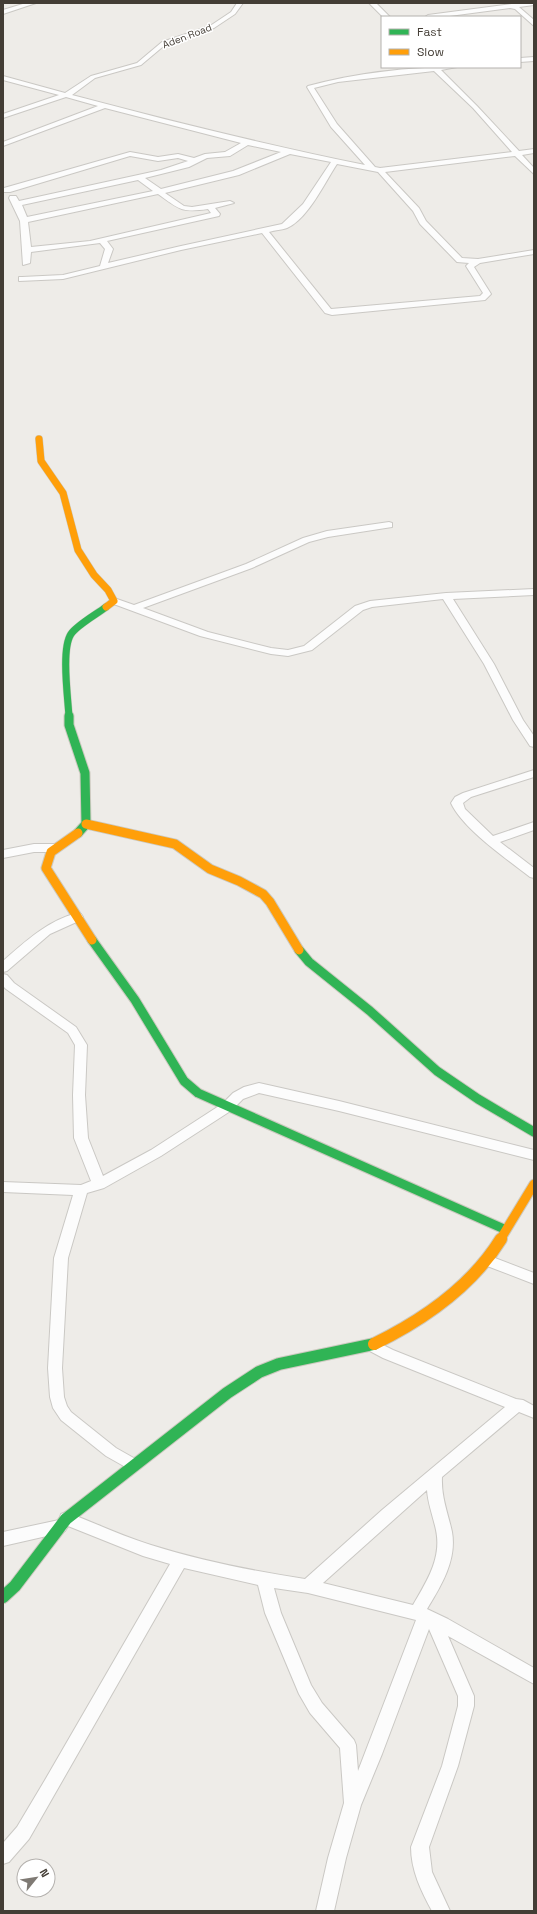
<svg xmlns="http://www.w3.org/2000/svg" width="537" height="1914" font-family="'Space Grotesk',sans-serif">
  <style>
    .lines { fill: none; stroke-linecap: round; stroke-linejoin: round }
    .street-casing { stroke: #cac8c4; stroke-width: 2 }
    .fast-far2-casing { stroke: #ccc9bf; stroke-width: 8 }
    .fast-far1-casing { stroke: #ccc9bf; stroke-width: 11 }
    .fast-casing { stroke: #ccc9bf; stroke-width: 14 }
    .slow-far2-casing { stroke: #ccc9bf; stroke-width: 8 }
    .slow-far1-casing { stroke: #ccc9bf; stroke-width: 11 }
    .slow-casing { stroke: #ccc9bf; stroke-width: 14 }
    .street { fill: #fcfcfc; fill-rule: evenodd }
    .fast-far2 { stroke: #30b455; stroke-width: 7 }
    .fast-far1 { stroke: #30b455; stroke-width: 9 }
    .fast { stroke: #30b455; stroke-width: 12 }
    .slow-far2 { stroke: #ff9f0a; stroke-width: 7 }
    .slow-far1 { stroke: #ff9f0a; stroke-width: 9 }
    .slow { stroke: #ff9f0a; stroke-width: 12 }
    .labels { text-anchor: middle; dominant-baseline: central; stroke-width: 3; stroke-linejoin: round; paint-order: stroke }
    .far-street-label { font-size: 10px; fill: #433d35; stroke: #fff }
  </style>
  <rect width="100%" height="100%" fill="#eeece8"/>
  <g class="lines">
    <g class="street-casing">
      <path id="street" d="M26 3H36L3 14V10Z
        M237 3H243L235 14 214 28 166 44 141 65 95 78 72 95C170 121 266 145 365 165L331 127 307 87 308 86C356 73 409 67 457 67L441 70 477 106 519 151 534 149V153L522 155 534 168V174L515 156 385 172 419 208 426 221 462 258 478 259 534 250V254L480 263 474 267 491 294 485 300 332 315 325 313 262 233 181 250 63 279 19 281V277H22L63 275 100 266 105 249 100 243 31 252 30 263 23 265 20 221 9 198 10 196H16L19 201 161 170 188 161 178 158 158 161 130 156 10 192H4V188L130 152 158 157 178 154 194 158 205 154 225 152 241 143 105 108 3 146V142L98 106 66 97 3 118V114L59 95 3 80V76L65 93 91 76 137 63 162 42 210 26 231 12ZM434 71 473 108 512 152 380 168 375 167 337 124 314 88 338 82ZM248 145 281 152 233 171 161 189 145 178 189 167 207 158 230 156ZM290 154 331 162 303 204 282 224 181 246 108 263 113 249 107 241 219 216 220 214 215 208 234 203 230 201 192 207 184 206 165 193 239 175ZM337 164 378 172 413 211 420 224 457 262 469 263 466 266 483 293 480 296 331 309 269 232C275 230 282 230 287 228 308 219 325 182 337 164ZM138 180 153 191 27 217 22 205ZM158 194C179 209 181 213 208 209L211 213 90 241 31 247 28 222Z
        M369 3H376L390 17H383Z
        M534 3V5L519 7 534 20V26L515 9 510 8 442 17H425L428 15 519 3Z
        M534 57V61L520 62V58Z
        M389 522 392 523V527L328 537 309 542 252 568 143 608 208 632 271 648 288 650 304 646 355 606 370 601 446 593 534 589V595L453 599 494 664 523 720 534 736V747L530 746 513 720 484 664 443 599 372 607 363 610 312 650 288 656 271 654 200 636 111 603 109 601 114 598 134 605 246 564 303 538 327 531Z
        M534 770V777L471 797 463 803 465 809 493 836 534 822V830L500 842 534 868V878L530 877C507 859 463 829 451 803L455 797 463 793Z
        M34 844H54L60 848 54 852H34L3 858V850Z
        M77 913 81 914 83 917 81 920 50 934 7 971 3 972V961C26 941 47 921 77 913Z
        M3 974 7 975 14 983 76 1027 87 1045 85 1095 88 1138 103 1176 151 1150 222 1104 233 1093 244 1087 259 1083 339 1101 534 1150V1160L339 1111 259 1093 243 1099 232 1110 161 1156 104 1188 87 1193 68 1258 62 1368 64 1397 67 1406 71 1412 116 1448 139 1461 142 1465 139 1469 134 1471 129 1469 106 1456 61 1420 53 1408 50 1397 48 1368 54 1258 73 1195 3 1192V1182L81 1185 91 1181 74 1138 73 1095 75 1045 68 1033 6 989 3 986Z
        M487 1255 534 1273V1284L482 1264 480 1260 482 1256Z
        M371 1339 393 1350 516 1399 523 1400 534 1406V1418L519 1412 442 1477C441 1497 448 1513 452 1532 457 1560 441 1586 427 1609L448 1619 534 1668V1684L448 1636 474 1696V1706L458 1766 429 1847 432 1872 450 1911H432C421 1891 411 1870 411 1847L442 1766 458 1706V1696L429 1629 382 1754 361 1805 346 1858 334 1911H316L328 1858 344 1803 340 1748 310 1713 299 1694 265 1613 258 1585 184 1568 29 1839 9 1862 3 1864V1843L17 1827 45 1780 170 1564 143 1556 68 1526 65 1531 60 1533 3 1546V1532L59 1520 61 1514 66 1512C95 1523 122 1536 151 1545 202 1561 253 1571 305 1579L382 1510 505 1407 383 1358 366 1349 364 1345 366 1341ZM427 1490C428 1504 433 1516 436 1530 442 1558 427 1581 413 1605L323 1583ZM274 1588 308 1593 416 1620 358 1771 356 1745 354 1740 322 1703 311 1685 281 1613Z"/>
    </g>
    <g class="fast-far2-casing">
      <path id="fast-far2" d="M69 717C68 698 61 649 71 634 77 625 97 614 106 607"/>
    </g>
    <g class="fast-far1-casing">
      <path id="fast-far1" d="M69 716V725L85 773 86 824 78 833
        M92 940 135 1000 184 1081 198 1093 504 1229
        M299 950 309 962 370 1011 437 1071 478 1099 534 1132"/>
    </g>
    <g class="fast-casing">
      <path id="fast" d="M3 1597 15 1586 66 1519 227 1393 259 1372 279 1364 374 1344"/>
    </g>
    <g class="slow-far2-casing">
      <path id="slow-far2" d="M39 439 41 461 63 493 78 550 94 575 108 590 114 601 106 607"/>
    </g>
    <g class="slow-far1-casing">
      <path id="slow-far1" d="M86 824 175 844 210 869 239 881 263 894 270 902 299 950
        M78 833 51 852 46 868 92 940
        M500 1240 534 1184"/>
    </g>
    <g class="slow-casing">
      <path id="slow" d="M374 1344C423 1320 472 1286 501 1239"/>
    </g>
    <use href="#street" class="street"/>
    <use href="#fast-far2" class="fast-far2"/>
    <use href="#fast-far1" class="fast-far1"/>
    <use href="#fast" class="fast"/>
    <use href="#slow-far2" class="slow-far2"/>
    <use href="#slow-far1" class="slow-far1"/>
    <use href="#slow" class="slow"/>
  </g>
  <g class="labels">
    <g class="far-street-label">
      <text transform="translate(187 36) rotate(-21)">Aden Road</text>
    </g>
  </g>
  <rect width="537" height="1914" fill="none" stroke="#433d35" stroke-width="8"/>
  <rect x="381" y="16" width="140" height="52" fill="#ffffff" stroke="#b4b1ae"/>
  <rect x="389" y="29" width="20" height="6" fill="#30b455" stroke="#b4b1ae"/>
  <text x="417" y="36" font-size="12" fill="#433d35">Fast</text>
  <rect x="389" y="49" width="20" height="6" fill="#ff9f0a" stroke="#b4b1ae"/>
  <text x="417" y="56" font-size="12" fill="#433d35">Slow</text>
  <g transform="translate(36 1878) rotate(60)"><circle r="19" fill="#ffffff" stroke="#b4b1ae"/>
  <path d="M0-3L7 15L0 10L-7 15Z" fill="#7f7a74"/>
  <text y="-6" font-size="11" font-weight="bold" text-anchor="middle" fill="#433d35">N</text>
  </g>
</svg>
